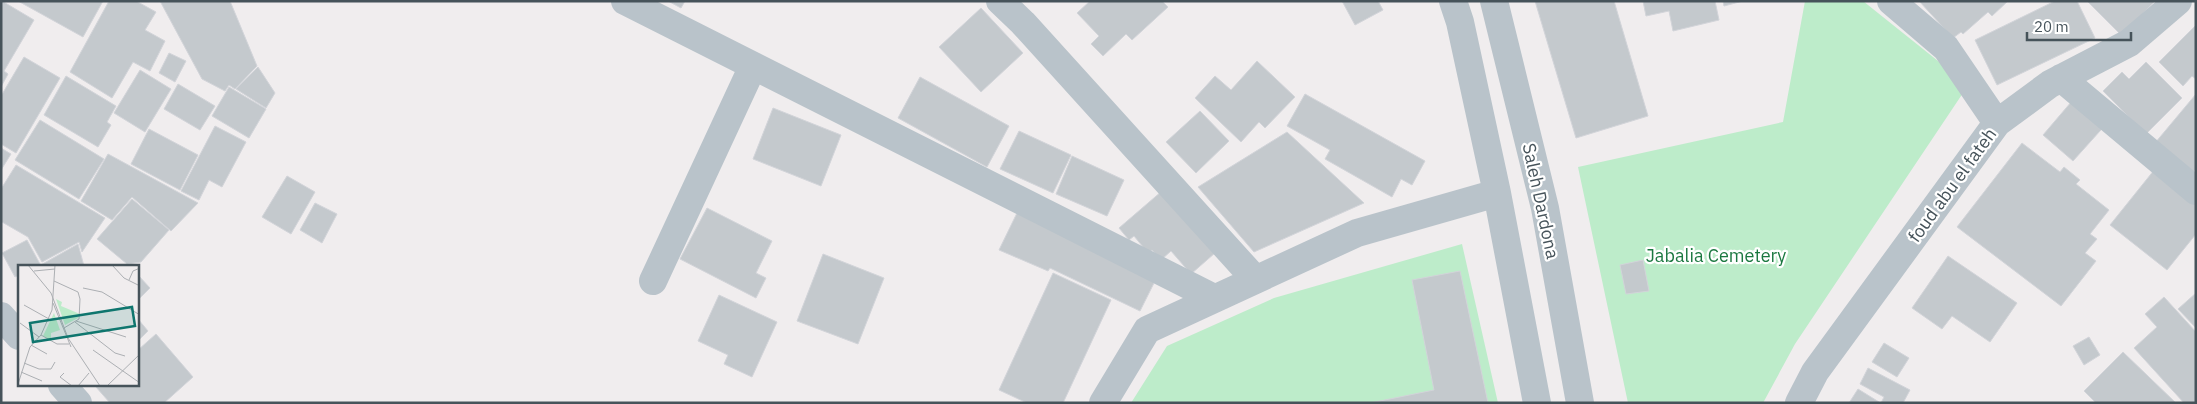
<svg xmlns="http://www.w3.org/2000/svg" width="2197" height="404" font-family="'IBM Plex Sans',sans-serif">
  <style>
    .green { fill: #bdecca }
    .building { fill: #c4c9cd; stroke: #d2d4d9 }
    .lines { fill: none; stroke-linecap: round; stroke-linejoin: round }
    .minor { stroke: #b9c3ca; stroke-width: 28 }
    .labels { text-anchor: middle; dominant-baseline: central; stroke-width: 4.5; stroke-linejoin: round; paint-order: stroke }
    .street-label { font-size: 18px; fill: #46535a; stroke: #fff }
    .park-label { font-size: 18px; fill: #1b7840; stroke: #fff }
    .inset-road { fill: none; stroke: #acafb3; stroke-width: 1 }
    .view { fill: #0f766e; fill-opacity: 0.15; stroke: #0f766e; stroke-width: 2.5 }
    .inset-edge { fill: none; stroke: #46535a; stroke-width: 2.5 }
  </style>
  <rect width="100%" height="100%" fill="#f0edee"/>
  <path class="green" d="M1805 1H1863L1943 65 1963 93 1795 344 1763 403H1628L1578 167 1783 122Z
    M1462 244 1498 403H1131L1167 346 1274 298Z"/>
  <path class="building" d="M2 1 34 20 4 71 8 74 1 87Z
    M18 1H103L83 37Z
    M109 1H136L156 12 145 30 165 41 150 71 133 62 112 98 70 72Z
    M160 1H230L257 66 235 89 229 85 225 91 202 79Z
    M668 1H685L681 8Z
    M1090 1H1162L1168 7 1132 40 1126 34 1103 56 1091 44 1099 36 1077 13Z
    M1342 1H1378L1383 10 1355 25Z
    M1535 1H1614L1648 116 1576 138Z
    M1643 1H1715L1719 20 1673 31 1669 11 1646 16Z
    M1723 1H1743L1724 6Z
    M1919 1H2008L1992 16 1988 12 1963 34 1961 32 1953 38Z
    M2055 1H2077L2095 38 1997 85 1975 40Z
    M2087 1H2155L2121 35Z
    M981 8 1023 53 981 92 939 47Z
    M2196 25V79L2192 76 2183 86 2159 62Z
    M169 53 186 61 175 82 159 73Z
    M24 57 60 78 16 153 1 144V96Z
    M1257 61 1295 97 1265 128 1259 122 1241 142 1195 98 1215 76 1231 90Z
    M2146 62 2182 98 2146 134 2103 91 2122 72 2129 79Z
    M258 67 275 93 266 108 236 89Z
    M140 70 171 89 145 132 114 113Z
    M66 76 116 106 107 122 111 125 98 147 44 115Z
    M920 77 1009 126 987 167 898 118Z
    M178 84 215 106 200 130 164 109Z
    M229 87 266 109 249 138 212 116Z
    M1305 94 1425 161 1412 185 1401 179 1392 197 1325 159 1330 150 1287 126Z
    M2078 94 2109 121 2073 161 2043 135Z
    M2196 94V169L2187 180 2150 149Z
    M773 108 841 135 821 186 753 159Z
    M1200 111 1229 141 1196 173 1166 142Z
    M40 120 104 159 79 199 15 160Z
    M215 126 246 142 222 187 209 180 199 200 181 191Z
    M149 129 198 155 180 190 131 164Z
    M1019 131 1071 155 1053 193 1000 169Z
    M1287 132 1364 203 1254 252 1198 187Z
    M2022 143 2060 172 2064 167 2080 180 2076 184 2109 210 2090 234 2097 239 2085 253 2096 261 2061 306 1957 227Z
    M1 148 11 154 1 170Z
    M108 154 198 203 171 231 132 197 112 220 81 201Z
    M1072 156 1124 180 1107 216 1056 194Z
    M16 165 105 218 82 252 79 242 42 262 28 237 2 222 1 224V189Z
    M2155 169 2196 195V234L2167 270 2110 225Z
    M287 176 315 192 291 234 262 217Z
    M1162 191 1215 253 1191 274 1171 251 1161 260 1152 250 1148 253 1134 236 1129 240 1119 228Z
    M132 199 169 230 141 262 127 264 97 239Z
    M315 203 337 214 322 243 300 230Z
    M707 208 772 241 756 273 766 278 756 298 680 259Z
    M1017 213 1156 279 1140 311 1050 268 1048 271 999 250Z
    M27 240 40 264 35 266H19V275L15 277 2 253Z
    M78 244 84 266H39Z
    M823 254 884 278 858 344 797 321Z
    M1948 256 2017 303 1990 342 1952 316 1942 329 1912 308Z
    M1643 260 1649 291 1626 294 1620 265Z
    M1460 271 1488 403H1370L1434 390 1412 280Z
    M1053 273 1111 300 1063 403H1027L999 390Z
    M138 275 150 288 138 300Z
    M2196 293V328L2178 309Z
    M719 295 777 322 752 377 724 364 728 355 698 341Z
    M2164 297 2196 332V403H2184L2134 348 2157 327 2145 314Z
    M138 319 148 331 138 341Z
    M156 334 193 377 164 403H110L96 387 138 385V350Z
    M2089 337 2100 355 2084 365 2073 346Z
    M1884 343 1909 358 1897 377 1872 362Z
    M2123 352 2176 403H2096L2084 391Z
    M1868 368 1910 390 1903 403H1881L1884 397 1860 384Z
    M1858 389 1879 402 1878 403H1849Z"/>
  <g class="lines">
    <path class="minor" d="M625 1 1214 298
      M1000 1 1023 23 1255 279
      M1453 1 1460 22 1497 193 1537 403
      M1494 1 1545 208 1580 403
      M1891 1 1946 48 1997 123
      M2061 78 2196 191
      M653 281 753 66
      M1 316 19 336
      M62 385 78 403
      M1103 403 1147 330 1357 233 1497 193
      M1799 403 1815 372 1997 123 2050 84 2129 43 2178 1"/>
  </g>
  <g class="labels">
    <g class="street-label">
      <text transform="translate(1952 185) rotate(-54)">foud abu el fateh</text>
      <text transform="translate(1541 201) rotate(78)">Saleh Dardona</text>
    </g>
    <g class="park-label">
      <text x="1716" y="255">Jabalia Cemetery</text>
    </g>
  </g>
  <g transform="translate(18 265)">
    <rect width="121" height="121" fill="#f0edee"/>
    <path d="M38 34 44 37 43 41 62 49 60 53 47 60ZM36 48 42 65 33 68V76L25 71Z" fill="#bdecca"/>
    <path class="inset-road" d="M10 0 33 28 50 73 82 121M94 0 106 13 122 21M16 6 37 4M111 15 115 6 122 3M36 16 60 27 62 34 61 54 46 63M65 23 84 27 122 50M35 38 53 82M6 40 31 54M58 56 108 72M57 57 97 88 107 91M2 58 21 72M23 70 39 79H51M13 80 29 89M75 85 122 118M6 98 21 104H33L37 97M3 107 24 116M46 108 42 112 54 121M0 119 12 82 23 70 34 45 37 0M60 121 71 108M89 121 122 89"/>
    <path class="view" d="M114 42 117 61 15 77 12 58Z"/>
    <rect width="121" height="121" class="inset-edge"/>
  </g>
  <rect width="2197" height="404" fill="none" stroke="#46535a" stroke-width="5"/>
  <path d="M2027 32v8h104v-8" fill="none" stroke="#46535a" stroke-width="2.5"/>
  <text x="2034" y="32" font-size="15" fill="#46535a" stroke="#ffffff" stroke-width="4" paint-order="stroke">20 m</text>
</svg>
